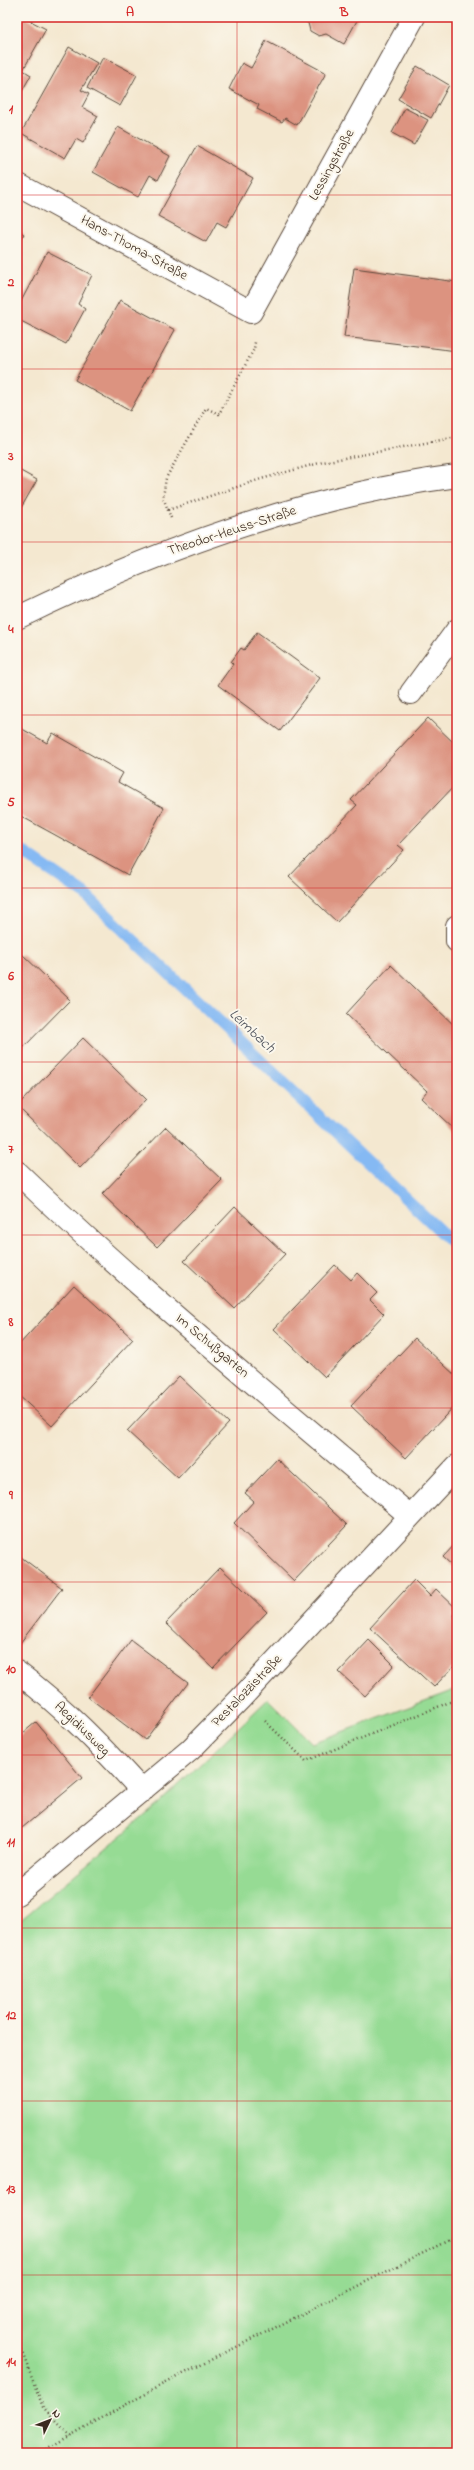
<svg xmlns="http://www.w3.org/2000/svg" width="474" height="2470" font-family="'Indie Flower',sans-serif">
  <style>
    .green { fill: #96db94; stroke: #688259 }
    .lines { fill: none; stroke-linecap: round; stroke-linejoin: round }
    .stream { stroke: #85b9f3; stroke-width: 12 }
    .building { fill: #dc9380 }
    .service-casing { stroke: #574639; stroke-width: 24 }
    .minor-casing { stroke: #574639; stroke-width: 24 }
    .tertiary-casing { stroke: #574639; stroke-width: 24 }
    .path { stroke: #574639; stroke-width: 2.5; stroke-dasharray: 1 3; stroke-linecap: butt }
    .service { stroke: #fff; stroke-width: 22 }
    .minor { stroke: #fff; stroke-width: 22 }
    .tertiary { stroke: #fff; stroke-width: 22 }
    .grid { fill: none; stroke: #d62828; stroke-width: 1; stroke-opacity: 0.55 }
    .labels { text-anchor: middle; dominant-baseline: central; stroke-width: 4; stroke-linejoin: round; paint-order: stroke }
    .street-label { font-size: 14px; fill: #3b2a1e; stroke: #fbf7ec }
    .water-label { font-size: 15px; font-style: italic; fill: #51555e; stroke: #fbf7ec }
    .neatline { fill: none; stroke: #d62828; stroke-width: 1.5 }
    .grid-label { font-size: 13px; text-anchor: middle; font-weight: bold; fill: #d62828 }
  </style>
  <rect width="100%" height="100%" fill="#fbf7ec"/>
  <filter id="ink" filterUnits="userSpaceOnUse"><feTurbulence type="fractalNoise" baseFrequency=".025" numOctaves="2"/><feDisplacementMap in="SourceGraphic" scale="8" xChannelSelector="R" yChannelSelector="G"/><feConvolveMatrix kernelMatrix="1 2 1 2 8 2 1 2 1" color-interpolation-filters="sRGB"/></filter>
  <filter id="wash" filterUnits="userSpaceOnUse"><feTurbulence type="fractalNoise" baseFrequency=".012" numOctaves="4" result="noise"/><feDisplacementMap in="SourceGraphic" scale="16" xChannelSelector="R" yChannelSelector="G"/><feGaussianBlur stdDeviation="0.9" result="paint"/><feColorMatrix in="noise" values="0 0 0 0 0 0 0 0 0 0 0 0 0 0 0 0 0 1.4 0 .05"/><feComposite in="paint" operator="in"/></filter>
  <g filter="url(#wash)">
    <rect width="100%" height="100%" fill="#f4e8d0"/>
    <path class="green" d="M457 1689V2453H17V1923L160 1803 268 1699 312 1743Z"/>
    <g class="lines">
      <path class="stream" d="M17 848 85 894 457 1247"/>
    </g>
    <g id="blocks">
      <path class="building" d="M17 17H23L46 29 23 70 31 75 17 100Z
        M297 17H359L344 44 326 34 319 36 310 31 308 23Z
        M266 41 326 73 297 125 285 118 282 122 257 109 259 105 229 89 242 63 251 68Z
        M69 47 97 63 81 90 89 94 82 107 98 116 83 143 76 139 65 158 21 133Z
        M103 57 137 75 120 106 87 88Z
        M417 66 449 85 431 118 398 99Z
        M405 108 428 120 414 145 392 133Z
        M118 127 170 156 158 180 150 175 138 197 93 172Z
        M197 146 253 178 226 227 217 222 206 242 158 216Z
        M17 230 24 234 17 246Z
        M47 252 92 275 78 304 85 309 66 344 17 319V309Z
        M354 268 457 282V351L344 337Z
        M120 300 175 330 130 411 75 380Z
        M17 469 37 480 17 515Z
        M257 632 320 678 280 731 218 685 233 664 231 662 241 648 244 650Z
        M428 718 457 746V783L398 845 404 850 337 922 289 877 357 805 351 800Z
        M17 726 47 743 53 733 123 773 118 782 164 808 128 875 17 814Z
        M22 954 70 1000 17 1054V960Z
        M391 965 457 1028V1132L421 1098 427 1091 346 1014Z
        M83 1038 146 1099 80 1168 17 1106Z
        M166 1127 222 1180 157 1247 102 1194Z
        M235 1207 285 1254 234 1308 184 1261Z
        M335 1265 351 1280 357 1273 377 1293 370 1300 384 1314 325 1377 274 1329Z
        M74 1285 133 1339 52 1426 17 1394V1347Z
        M415 1338 457 1377V1403L406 1458 351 1406Z
        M179 1376 229 1423 178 1478 127 1431Z
        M277 1459 347 1525 294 1581 234 1523 254 1501 245 1493Z
        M457 1542V1570L443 1557Z
        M17 1554 62 1588 17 1647Z
        M220 1567 267 1612 213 1668 166 1623Z
        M414 1580 430 1596 436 1589 457 1609 453 1616 457 1620V1663L434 1687 370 1628Z
        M131 1640 188 1683 145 1740 88 1697Z
        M369 1640 394 1665 365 1696 339 1672Z
        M36 1722 82 1778 22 1828 17 1822V1738Z"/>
    </g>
  </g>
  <g filter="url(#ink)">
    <use href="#blocks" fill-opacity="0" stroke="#574639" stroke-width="1"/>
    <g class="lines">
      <g class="service-casing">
        <path id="service" d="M411 693 457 630
          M457 926V941
          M17 1672C64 1707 103 1748 142 1791"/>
      </g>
      <g class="minor-casing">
        <path id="minor" d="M17 184 251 312 414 17
          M17 1172C142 1293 278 1403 410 1516
          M17 1894 190 1750 241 1698 457 1466"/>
      </g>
      <g class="tertiary-casing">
        <path id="tertiary" d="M17 618C156 550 303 496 457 476"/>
      </g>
      <path class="path" d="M168 510 261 479 323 462 457 437
        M171 518 163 497 166 478 206 408 219 414 254 349 255 342
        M265 1721 306 1761 457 1699
        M17 2339 43 2407 70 2436
        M39 2453 163 2384 457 2236"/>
      <use href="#service" class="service"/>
      <use href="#minor" class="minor"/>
      <use href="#tertiary" class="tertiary"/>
    </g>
  </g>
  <path class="grid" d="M237 17V2453M17 195H457M17 369H457M17 542H457M17 715H457M17 888H457M17 1062H457M17 1235H457M17 1408H457M17 1582H457M17 1755H457M17 1928H457M17 2101H457M17 2275H457"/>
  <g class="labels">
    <g class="street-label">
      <text transform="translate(332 165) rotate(-61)">Lessingstraße</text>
      <text transform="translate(134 248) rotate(29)">Hans-Thoma-Straße</text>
      <text transform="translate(232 531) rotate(-18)">Theodor-Heuss-Straße</text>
      <text transform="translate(212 1346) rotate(40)">Im Schußgarten</text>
      <text transform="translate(247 1691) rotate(-46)">Pestalozzistraße</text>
      <text transform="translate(82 1729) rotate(44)">Aegidiusweg</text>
    </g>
    <g class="water-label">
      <text transform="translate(252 1031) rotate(43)">Leimbach</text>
    </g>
  </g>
  <rect width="474" height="2470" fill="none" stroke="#fbf7ec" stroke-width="44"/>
  <g transform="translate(50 2420) rotate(47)" stroke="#fbf7ec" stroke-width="3" paint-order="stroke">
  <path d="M0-3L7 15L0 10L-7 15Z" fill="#3b2a1e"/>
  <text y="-6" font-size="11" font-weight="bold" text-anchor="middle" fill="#3b2a1e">N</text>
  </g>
  <rect x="22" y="22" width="430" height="2426" class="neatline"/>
  <g class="grid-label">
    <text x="130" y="16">A</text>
    <text x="344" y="16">B</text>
    <text x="11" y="113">1</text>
    <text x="11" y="286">2</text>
    <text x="11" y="460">3</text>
    <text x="11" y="633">4</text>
    <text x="11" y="806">5</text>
    <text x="11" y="980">6</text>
    <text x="11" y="1153">7</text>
    <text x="11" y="1326">8</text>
    <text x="11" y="1499">9</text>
    <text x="11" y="1673">10</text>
    <text x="11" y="1846">11</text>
    <text x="11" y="2019">12</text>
    <text x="11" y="2193">13</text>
    <text x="11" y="2366">14</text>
  </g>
</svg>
